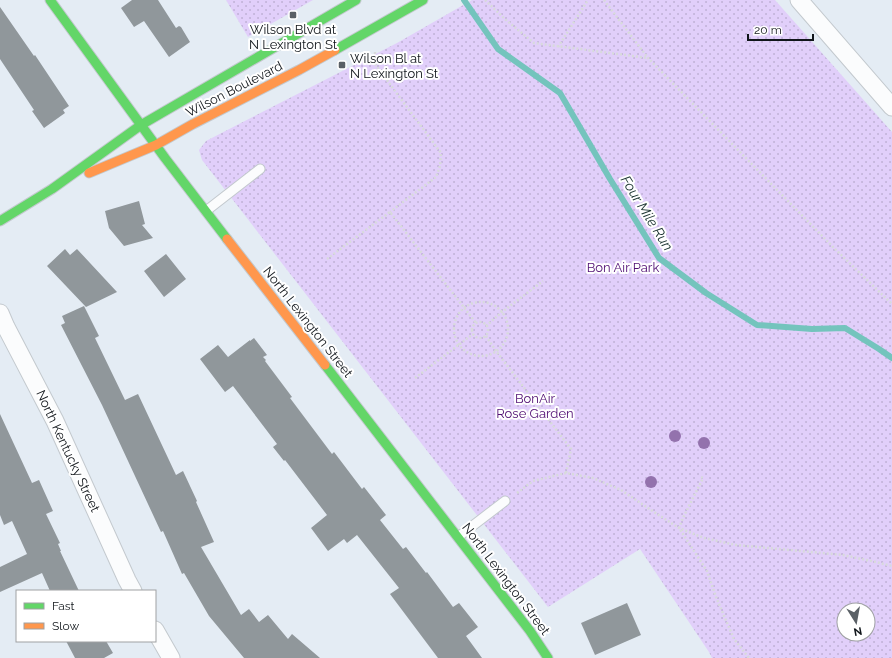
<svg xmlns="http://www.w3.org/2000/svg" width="892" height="658" font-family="Raleway,sans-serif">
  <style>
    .park { fill: url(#park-dots); fill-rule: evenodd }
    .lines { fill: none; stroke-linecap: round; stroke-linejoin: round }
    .stream { stroke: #74c4bd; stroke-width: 6 }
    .building { fill: #90979b }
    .lane-casing { stroke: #c3c9ce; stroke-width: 11 }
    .street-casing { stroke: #c3c9ce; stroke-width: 19 }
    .fast-casing { stroke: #c3c9ce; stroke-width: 11 }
    .slow-casing { stroke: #c3c9ce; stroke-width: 11 }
    .path { stroke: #d8dadc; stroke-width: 2.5; stroke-dasharray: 2 2; stroke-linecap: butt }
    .lane { stroke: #fbfcfd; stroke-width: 9 }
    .street { stroke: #fbfcfd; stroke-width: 17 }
    .fast { stroke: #63d668; stroke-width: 9 }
    .slow { stroke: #ff974d; stroke-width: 9 }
    .tree { fill: #9372ad }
    .poi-dot { fill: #5a6066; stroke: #fff; stroke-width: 1.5 }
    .labels { text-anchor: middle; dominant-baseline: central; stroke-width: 4; stroke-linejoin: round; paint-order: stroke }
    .poi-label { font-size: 13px; fill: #10151a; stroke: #fff }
    .street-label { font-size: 13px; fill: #10151a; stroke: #fff }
    .park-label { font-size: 13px; fill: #500e73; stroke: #fff }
    .water-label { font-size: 14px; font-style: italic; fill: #203835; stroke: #fff }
  </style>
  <defs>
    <pattern id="park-dots" width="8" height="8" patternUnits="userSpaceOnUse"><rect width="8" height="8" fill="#e1cffa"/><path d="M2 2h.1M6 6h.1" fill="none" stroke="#c0b1d6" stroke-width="1.8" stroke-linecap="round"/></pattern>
  </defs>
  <rect width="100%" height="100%" fill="#e4ecf4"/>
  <path class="park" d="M226 0H313L248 37Z
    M472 0H775L892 132V658H712L709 652 640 549 548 607 202 160 199 150 206 141 397 43ZM844 610H868V634H844Z"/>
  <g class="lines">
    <path class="stream" d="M464 0 498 49 560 93 610 179 659 258 706 293 757 325 812 329 845 328 879 349 892 358"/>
  </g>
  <path class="building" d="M132 0H158L176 28 179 26 181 27 190 42 169 57 144 21 134 27 121 8Z
    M0 7 34 56 35 55 69 106 63 110 65 113 44 128 32 111 34 110 0 59Z
    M139 201 145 224 142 225 153 238 124 246 109 228 105 211Z
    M65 249 70 255 77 249 117 292 86 307 47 266Z
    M166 254 186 279 164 297 144 271Z
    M84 306 99 336 95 338 125 400 138 394 176 475 183 471 197 501 196 502 214 542 201 547 241 615 249 609 259 622 268 615 288 639 292 634 320 658H244L209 616 184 573 182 574 163 531 161 532 102 405 61 325 65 323 62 316Z
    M254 338 267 355 263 357 266 360 265 361 292 397 290 398 332 454 334 452 362 489 364 487 386 515 380 520 403 549 406 547 426 573 427 572 453 607 459 603 478 627 466 636 482 658H438L390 594 399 588 357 535 347 543 344 539 328 551 311 528 327 515 285 460 284 461 273 447 277 444 233 386 225 392 200 359 218 345 228 357 250 340V341Z
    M0 414 32 483 39 480 53 511 46 514 60 543 58 544 61 551H60L79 591H50L42 573 0 592V567L27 554 12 521 4 525 0 515Z
    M627 603 641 635 595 655 581 623Z
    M66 641H106L113 653 104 658H75Z"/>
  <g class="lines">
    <g class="lane-casing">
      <path id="lane" d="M206 211 260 169
        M458 537 505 501"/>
    </g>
    <g class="street-casing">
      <path id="street" d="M799 0 892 107
        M0 313 6 327 55 421 127 580 133 591
        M155 630 171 658"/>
    </g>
    <g class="fast-casing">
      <path id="fast" d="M50 0 165 158 227 239
        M335 50 423 0
        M0 221 52 189 141 125 356 0
        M325 365 530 631 548 658"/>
    </g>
    <g class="slow-casing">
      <path id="slow" d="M89 173 156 145 193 124 299 70 335 50
        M227 239 325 365"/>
    </g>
    <path class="path" d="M485 0 506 20 534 43 648 58
      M604 0 648 58 834 248 892 304
      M558 47 588 0
      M375 52V64L441 153 440 166 436 177 390 212
      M327 259 390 212 476 323
      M454 329a27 27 0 1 1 54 0a27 27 0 1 1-54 0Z
      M472 330a8 8 0 1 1 16 0a8 8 0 1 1-16 0Z
      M486 326 502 312 543 281
      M486 336 496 351 571 449 566 473
      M415 378 473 334
      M701 477 703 478 683 518 679 528 707 571 716 597 734 639 749 658
      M517 493 533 481 566 473 593 478 621 490 654 512 679 528 704 538 736 545 843 555 876 562 892 566"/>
    <use href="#lane" class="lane"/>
    <use href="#street" class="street"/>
    <use href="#fast" class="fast"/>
    <use href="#slow" class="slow"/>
  </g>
  <g class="tree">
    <circle cx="675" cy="436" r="6"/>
    <circle cx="704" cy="443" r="6"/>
    <circle cx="651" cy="482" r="6"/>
  </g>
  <g class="poi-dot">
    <rect x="289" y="11" width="8" height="8" rx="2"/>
    <rect x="338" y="61" width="8" height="8" rx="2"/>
  </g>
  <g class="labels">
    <g class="poi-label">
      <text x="293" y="29">Wilson Blvd at<tspan x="293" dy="15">N Lexington St</tspan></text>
      <text x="350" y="58" text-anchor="start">Wilson Bl at<tspan x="350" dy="15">N Lexington St</tspan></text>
    </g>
    <g class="street-label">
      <text transform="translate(234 89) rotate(-27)">Wilson Boulevard</text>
      <text transform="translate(308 322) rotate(52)">North Lexington Street</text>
      <text transform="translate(68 451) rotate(65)">North Kentucky Street</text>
      <text transform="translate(506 579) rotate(53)">North Lexington Street</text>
    </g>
    <g class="park-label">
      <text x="623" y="267">Bon Air Park</text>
      <text x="535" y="398">BonAir<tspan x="535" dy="15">Rose Garden</tspan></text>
    </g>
    <g class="water-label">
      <text transform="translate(647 213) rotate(58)">Four Mile Run</text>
    </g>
  </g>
  <rect x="16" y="590" width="140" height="52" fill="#ffffff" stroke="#9fa1a3"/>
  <rect x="24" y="603" width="20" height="6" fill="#63d668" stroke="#9fa1a3"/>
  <text x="52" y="610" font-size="12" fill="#10151a">Fast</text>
  <rect x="24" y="623" width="20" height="6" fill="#ff974d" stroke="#9fa1a3"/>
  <text x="52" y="630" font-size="12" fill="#10151a">Slow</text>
  <g transform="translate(856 622) rotate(169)"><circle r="19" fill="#ffffff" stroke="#9fa1a3"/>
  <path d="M0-3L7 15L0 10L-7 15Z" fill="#5a6066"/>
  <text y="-6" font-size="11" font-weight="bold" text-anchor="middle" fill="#10151a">N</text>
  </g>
  <path d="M748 34v6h65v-6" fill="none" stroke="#10151a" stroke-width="2"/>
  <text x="754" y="34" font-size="12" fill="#10151a" stroke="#ffffff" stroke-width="3" paint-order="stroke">20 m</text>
</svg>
